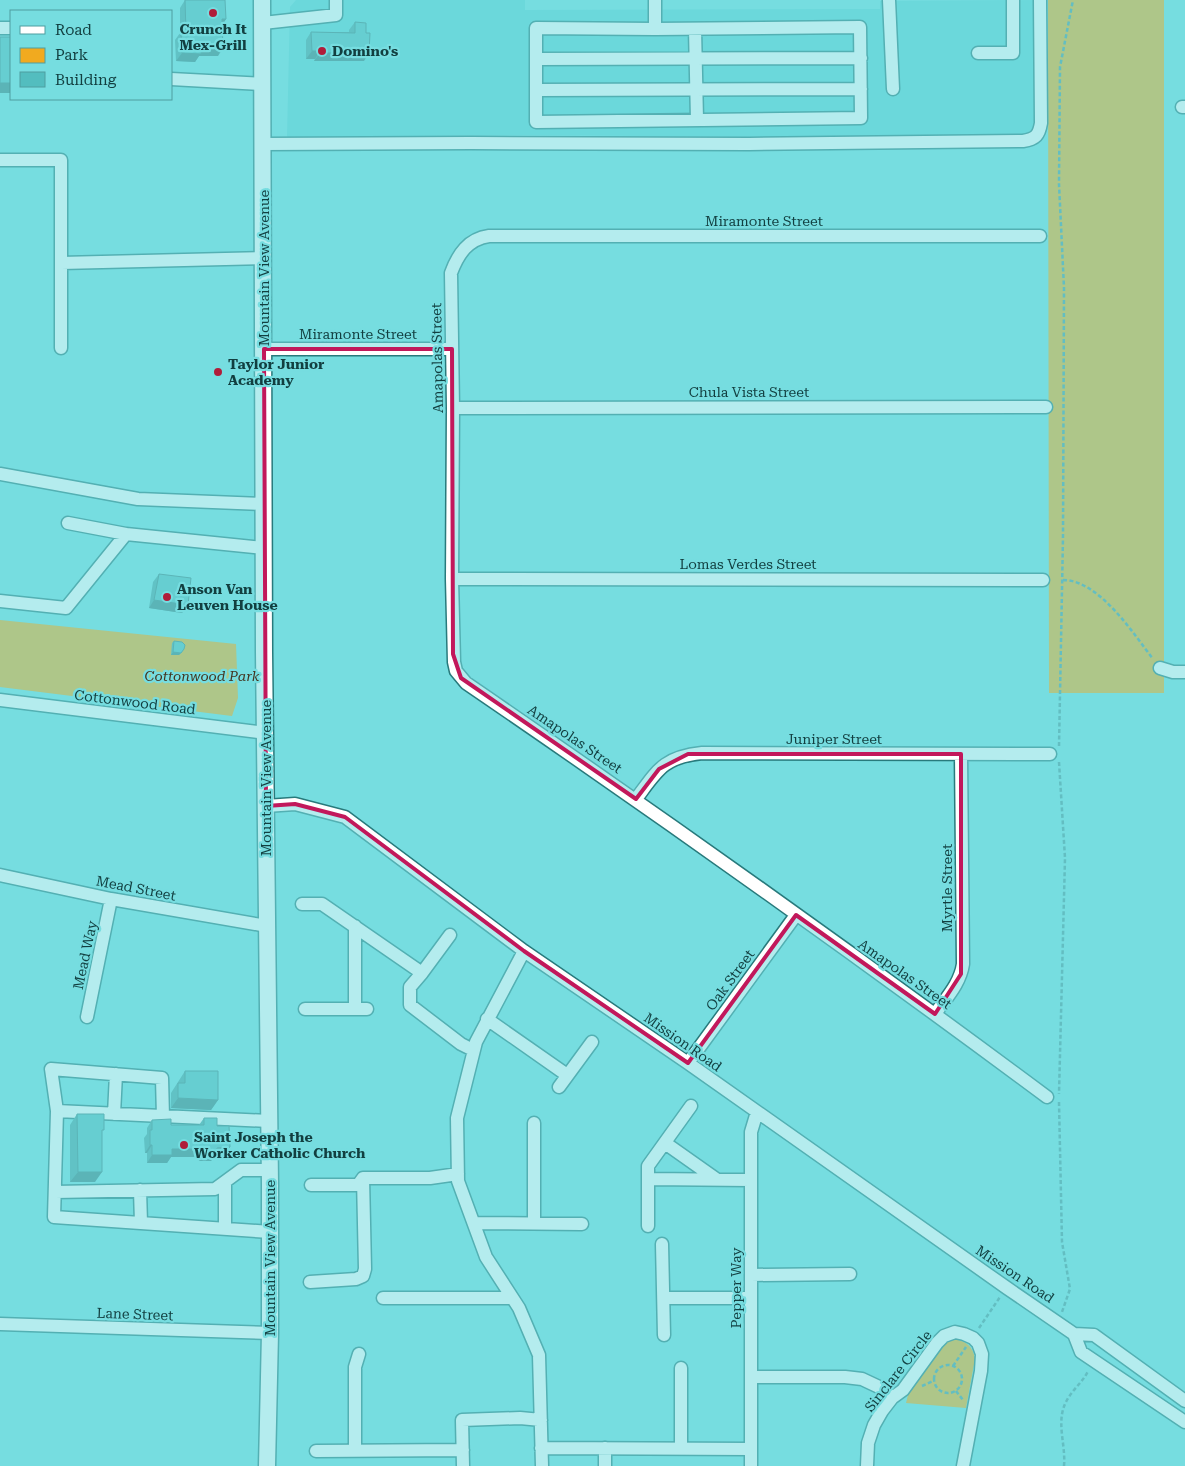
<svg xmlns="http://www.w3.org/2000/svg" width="1185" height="1466" font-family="'Roboto Serif',serif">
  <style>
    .built { fill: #5ed2d5 }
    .green { fill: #f1aa1f }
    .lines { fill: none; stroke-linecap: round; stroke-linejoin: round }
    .minor-casing { stroke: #287a7c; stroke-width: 15 }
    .major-casing { stroke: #287a7c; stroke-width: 19 }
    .path { stroke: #4c9a9d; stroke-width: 2.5; stroke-dasharray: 4 2.5; stroke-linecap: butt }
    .minor { stroke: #fff; stroke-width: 12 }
    .major { stroke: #fff; stroke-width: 16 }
    .wall { fill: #47a3a4 }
    .shaded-wall { fill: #3a8486 }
    .building { fill: #53bdbf; stroke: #3a8486 }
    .marked { fill: none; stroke: #c2185b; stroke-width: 4; stroke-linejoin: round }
    .poi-dot { fill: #b01d3a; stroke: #76dde0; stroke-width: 2 }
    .labels { text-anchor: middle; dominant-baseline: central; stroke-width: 4.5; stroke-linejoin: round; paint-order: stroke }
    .poi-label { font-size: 14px; font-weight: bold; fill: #123f40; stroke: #76dde0; text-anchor: start }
    .street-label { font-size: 14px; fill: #123f40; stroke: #76dde0 }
    .park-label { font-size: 14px; font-style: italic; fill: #443621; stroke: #76dde0 }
  </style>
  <rect width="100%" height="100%" fill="#76dde0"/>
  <path class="built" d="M296 0H525V10L880 9V1L1036 0 1035 129 1027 137 879 138 525 135 287 137 290 7Z"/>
  <path class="green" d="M1048 0H1164V693H1049Z
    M0 620 236 644 238 698 232 716 0 687Z
    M954 1339C966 1341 973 1346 975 1359L966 1408 906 1403 909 1391 941 1346 946 1342Z"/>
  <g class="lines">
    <g class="minor-casing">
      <path id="minor" d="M655 0V29
        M889 0 893 89
        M263 23 336 15V0
        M860 27 861 118 536 122V28L655 29Z
        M0 28H11
        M695 29 697 120
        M978 53H1013V0
        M536 59 861 58
        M171 79 263 84
        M536 90 861 89
        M1182 107H1185
        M263 144 471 143 749 144 1023 141C1036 139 1039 135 1041 123L1040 0
        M0 160H61V263L264 258
        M1040 236H489C468 239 458 254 451 273L453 408 452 579 454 662 456 671 466 683C662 817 856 955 1047 1097
        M61 263V348
        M264 349H452
        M453 408 1046 407
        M0 474 138 499 264 504
        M68 523 126 534
        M452 579 1043 580
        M0 601 66 608 126 534 264 548
        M1160 668 1173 672H1185
        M0 700 266 733
        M636 799C657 771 663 757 702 753L1050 754
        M266 806 295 804 345 817 524 951 688 1063 1007 1288 1074 1334 1081 1352 1185 1422
        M0 875 111 899 267 926
        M302 904H322L422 973 410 987V1005L461 1044 473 1050
        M355 926V1009
        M524 951 476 1042 457 1118 458 1181 486 1257 519 1308 539 1355 542 1466
        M422 973 450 935
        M305 1009H367
        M935 1014C946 998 960 984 963 964L961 754
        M87 1017 111 899
        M487 1019 567 1075
        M688 1063 796 915
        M559 1087 592 1042
        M57 1111 51 1069 162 1078 163 1117
        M114 1114 116 1074
        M269 1121 57 1111 54 1217 270 1232
        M534 1123V1223
        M665 1143 716 1179
        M648 1179 751 1180
        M225 1182V1229
        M311 1185H358L363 1178H430L458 1174
        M140 1190 141 1223
        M55 1192 215 1189 241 1170H270
        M474 1223 582 1224
        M648 1226V1166L691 1106
        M662 1244 664 1335
        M751 1275 850 1274
        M310 1282 356 1279 363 1276 365 1269 363 1178
        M383 1298H512
        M664 1298H751
        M0 1324 270 1333
        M1074 1334 1094 1335 1185 1401
        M681 1368V1449
        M751 1377H845L862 1379 879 1387 892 1398
        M541 1448 751 1449
        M605 1448V1466
        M316 1451 463 1450
        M355 1451V1367L359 1354
        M463 1466 462 1420 520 1418 541 1420
        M751 1466V1132L757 1112
        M867 1466 868 1443 874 1425 882 1411 892 1398 903 1390 937 1343 944 1336 955 1332 964 1334 973 1338 978 1343 982 1354 981 1371 963 1466"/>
    </g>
    <g class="major-casing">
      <path id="major" d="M262 0 264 652 270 1185V1333L267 1466"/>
    </g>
    <path class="path" d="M1063 580C1099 580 1133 633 1153 659
      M1059 746 1063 537 1064 288 1059 184 1060 67 1073 0
      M1059 762 1065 858 1059 1094
      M1059 1102 1062 1242 1070 1289 1062 1312
      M979 1328 1000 1297
      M934 1379a14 14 0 1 1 28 0a14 14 0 1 1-28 0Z
      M953 1366 966 1347
      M922 1386 933 1381
      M956 1391 963 1400
      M1064 1466C1066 1443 1055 1421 1067 1400 1073 1389 1083 1382 1088 1371"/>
    <use href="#minor" class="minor"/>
    <use href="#major" class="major"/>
  </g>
  <path class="wall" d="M185 0 226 19 222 25 218 56H199L195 62 176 61 175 40 180 33V8Z
    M355 22 364 61H314L315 59H306V40L311 32H349V30Z
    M159 574 188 605 182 613 149 608 153 582Z
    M174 641 182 652 179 655H171L172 643Z
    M185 1071 218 1100 211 1110 171 1108V1093Z
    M77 1114 102 1134 95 1182H70V1125Z
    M204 1118 217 1126 230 1147 224 1155 215 1156 211 1161H199L198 1157H171L167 1163H147V1153H145L144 1138 147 1134V1128L152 1120 171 1125H199Z"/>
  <path class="shaded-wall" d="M222 19H226L221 27Z
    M202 48H223L218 56H199L195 62 176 61 182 53Z
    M312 51H320L315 59H306Z
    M320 53H369L364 61H314Z
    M0 83H11V93H0Z
    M154 600 188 605 182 613 149 608Z
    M184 649 179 655H171L173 652Z
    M178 1098 218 1100 211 1110 171 1108Z
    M150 1145H152L147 1153H145Z
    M230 1147 224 1155 215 1156 211 1161H199L204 1153 217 1148Z
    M172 1149H204L198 1157H171L167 1163H147L152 1155Z
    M78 1172H102L95 1182H70Z"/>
  <path class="building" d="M185 0H225L226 19H222L223 48H202L201 54 182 53 181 33 186 32Z
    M355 22 366 23V33H370L369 53H320V51H312L311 32 355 33Z
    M0 37H11V83H0Z
    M159 574 191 578 188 605 154 600Z
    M174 641 182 642 185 645 184 649 181 653 173 652Z
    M185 1071H218V1100L178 1098V1083H185Z
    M77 1114H104V1130H102V1172H78Z
    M204 1118H217V1126H229L230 1147 217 1148V1153H204V1149H172V1155H152V1145H150V1130H152V1120L171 1119V1125H204Z"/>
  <path d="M0 0H1185V1466H0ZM264 349H452L453 654 461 678 636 799 659 769 688 754H961V974L935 1014 796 915 688 1063 524 951 345 817 295 804 266 806Z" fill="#76dde0" fill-opacity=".55" fill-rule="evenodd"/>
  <path class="marked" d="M264 349H452L453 654 461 678 636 799 659 769 688 754H961V974L935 1014 796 915 688 1063 524 951 345 817 295 804 266 806Z"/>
  <g class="poi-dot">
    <circle cx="213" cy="13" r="5"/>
    <circle cx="322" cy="51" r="5"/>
    <circle cx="218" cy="372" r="5"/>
    <circle cx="167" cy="597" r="5"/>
    <circle cx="184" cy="1145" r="5"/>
  </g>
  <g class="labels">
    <g class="poi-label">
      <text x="213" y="29" text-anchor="middle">Crunch It<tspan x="213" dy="16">Mex-Grill</tspan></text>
      <text x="332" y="51">Domino's</text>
      <text x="228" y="364">Taylor Junior<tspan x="228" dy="16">Academy</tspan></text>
      <text x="177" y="589">Anson Van<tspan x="177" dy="16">Leuven House</tspan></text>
      <text x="194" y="1137">Saint Joseph the<tspan x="194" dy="16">Worker Catholic Church</tspan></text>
    </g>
    <g class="street-label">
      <text x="764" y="221">Miramonte Street</text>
      <text transform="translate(264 268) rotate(-90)">Mountain View Avenue</text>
      <text x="358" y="334">Miramonte Street</text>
      <text transform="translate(437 358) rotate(-91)">Amapolas Street</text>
      <text x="749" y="392">Chula Vista Street</text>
      <text x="748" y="564">Lomas Verdes Street</text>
      <text transform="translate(135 702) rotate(7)">Cottonwood Road</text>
      <text transform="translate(575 739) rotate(34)">Amapolas Street</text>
      <text x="834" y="739">Juniper Street</text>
      <text transform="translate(266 778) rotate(-90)">Mountain View Avenue</text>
      <text transform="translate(136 888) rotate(11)">Mead Street</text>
      <text transform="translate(947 888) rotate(-90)">Myrtle Street</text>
      <text transform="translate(85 955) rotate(-78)">Mead Way</text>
      <text transform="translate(905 974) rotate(35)">Amapolas Street</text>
      <text transform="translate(730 980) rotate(-54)">Oak Street</text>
      <text transform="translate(683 1042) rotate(35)">Mission Road</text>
      <text transform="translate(270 1258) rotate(-90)">Mountain View Avenue</text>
      <text transform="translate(1015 1274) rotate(34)">Mission Road</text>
      <text transform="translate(736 1288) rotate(-90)">Pepper Way</text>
      <text transform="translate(135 1314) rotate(2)">Lane Street</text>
      <text transform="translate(898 1371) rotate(-52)">Sinclare Circle</text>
    </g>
    <g class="park-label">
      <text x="202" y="676">Cottonwood Park</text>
    </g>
  </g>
  <rect x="10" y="10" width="162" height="90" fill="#76dde0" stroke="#4e9ea0"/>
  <rect x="20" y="26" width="25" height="8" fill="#ffffff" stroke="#4e9ea0"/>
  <text x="55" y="35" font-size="15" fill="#123f40">Road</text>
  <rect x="20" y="48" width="25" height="15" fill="#f1aa1f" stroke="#4e9ea0"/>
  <text x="55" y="60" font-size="15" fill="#123f40">Park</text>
  <rect x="20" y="72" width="25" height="15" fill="#53bdbf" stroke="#4e9ea0"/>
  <text x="55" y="85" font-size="15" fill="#123f40">Building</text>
</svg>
